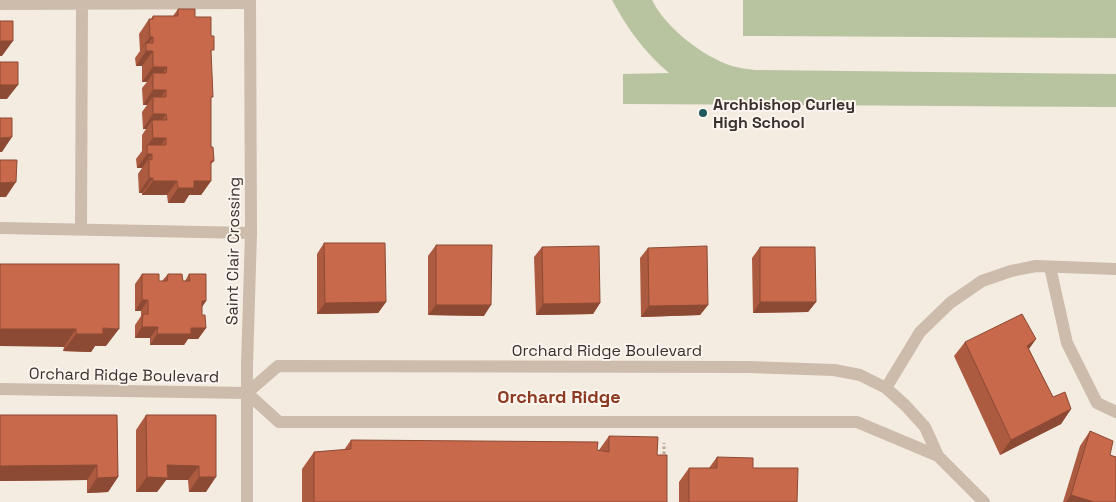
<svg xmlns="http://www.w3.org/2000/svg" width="1116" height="502" font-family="'Space Grotesk',sans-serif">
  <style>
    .green { fill: #b8c4a0 }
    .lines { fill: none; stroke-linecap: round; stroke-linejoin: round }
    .path { stroke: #b9a596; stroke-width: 3; stroke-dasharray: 2.5 2.5; stroke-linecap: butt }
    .lane { stroke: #cdbbac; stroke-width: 12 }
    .street { stroke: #cdbbac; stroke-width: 12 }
    .wall { fill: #ac5a40 }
    .shaded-wall { fill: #8c4a34 }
    .building { fill: #c8694b; stroke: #8c4a34 }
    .poi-dot { fill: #1f5a5e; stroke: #fbf5ee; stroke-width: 2 }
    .labels { text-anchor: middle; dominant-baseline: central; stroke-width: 4; stroke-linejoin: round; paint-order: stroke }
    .poi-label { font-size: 16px; font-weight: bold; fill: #3b302b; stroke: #fbf5ee; text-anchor: start }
    .street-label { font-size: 16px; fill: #3b302b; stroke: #fbf5ee }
    .neighbourhood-label { font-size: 18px; font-weight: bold; fill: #8c3b22; stroke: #fbf5ee }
  </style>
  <rect width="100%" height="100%" fill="#f4ebe1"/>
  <path class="green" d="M612 0H652C666 28 702 56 732 66 739 68 747 69 755 70L1116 74V107L623 104V74L669 73C645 53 627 28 612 0Z
    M743 0H1116V38L743 36Z"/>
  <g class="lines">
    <path class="path" d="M664 459V443"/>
    <path class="lane" d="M0 4 250 3
      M0 228 251 233
      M81 229 82 3
      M1050 267 1067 343 1097 403 1116 412"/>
    <path class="street" d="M886 388 920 332 950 303 982 281 1011 271 1036 266 1116 269
      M0 389 247 393 279 422H857L938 456
      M247 393 278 366 747 367 834 370 860 375 886 388 905 405 925 427 938 456 984 502
      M247 502V366L251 233 250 0"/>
  </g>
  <path class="wall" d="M178 9 195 17 211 53V147L214 161 211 164V181L201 195H189L184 203H168L167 195H142V193H139L138 174 142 168H137L136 159 142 151V135L146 129H143L142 112 147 105H143L142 88 147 82H142V66H136L135 58 140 51 139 34 149 19H151L153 16H173Z
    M324 243 386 302 378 313 317 314V254Z
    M436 245 484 316 428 315V256Z
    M542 247 600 303 593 314 536 315 534 257Z
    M760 247 816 302 808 312 753 313 752 258Z
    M648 248 708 305 700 315 641 317 640 258Z
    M0 264 106 346H95L91 352 63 351 64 347Z
    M142 274 159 281H162L168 274 183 281H185L189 274 206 301 202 307V315L206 328 198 339H188L184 345H150V338H135V325L141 316V311H135V284Z
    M1036 339 1029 349 1053 397 1071 409 1061 424 1000 455 954 356 965 342Z
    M0 415H117L118 477 108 492 87 493V480L0 481Z
    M146 415H216L206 492H189L188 480H166L157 492H136V430Z
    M1090 431 1110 455 1116 502H1063L1080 446Z
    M609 436 657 455 667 502H302V469L314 452 344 450 351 440 599 450Z
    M717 457 753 468 797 502H679V482L689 468H709Z"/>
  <path class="shaded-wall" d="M150 37H153L146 47V43L139 51Z
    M0 41H13L2 56H0Z
    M146 51H153L142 66H136Z
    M153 67H167L156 82 153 73 147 82H142Z
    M0 85H18L7 99H0Z
    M153 90H166L156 105 153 97 147 105H143Z
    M153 114H166L156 129 152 120 146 129H143Z
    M12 137 2 152H0V138Z
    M153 138H166L156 153 147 146Z
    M147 154H152L142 168H137Z
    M149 178H153L142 193H139Z
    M153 181H177L167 195H142Z
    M194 181H211L201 195H189L184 203H168L178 188Z
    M16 182 6 197H0V183Z
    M142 300H148L141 311H135Z
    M202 301H206L199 311Z
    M386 302 378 313 317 314 325 303Z
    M760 302H816L808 312 753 313Z
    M600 303 593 314 536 315 543 304Z
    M436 305H491L484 316 428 315Z
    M708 305 700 315 641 317 649 306Z
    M142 327H158L150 338H135Z
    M103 328 119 329 106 346H95L91 352 63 351 76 334Z
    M191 328H206L198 339H188L184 345H150L157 334Z
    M0 329H76L64 347 0 346Z
    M1036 339 1025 354 1027 346Z
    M1071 409 1061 424 1000 455 1011 440Z
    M97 465 87 480 0 481V466Z
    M167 465 199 466 188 480H166L157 492H136L147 477Z
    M118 477 108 492 87 493 97 478Z
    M199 477H216L206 492H189Z
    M1071 495 1094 502H1066Z"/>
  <path class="building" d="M178 9H195V17H211V36H214V50H211L213 97H211V147H213L214 161H211V181H194V188H178L177 181H153V178H149V159L152 160V154H147V145H166V138H153L152 120H167L166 114H153V97H166V90H153V73H166L167 67H153V51H146V43H153V37H150L149 19H153V16H178Z
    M0 21H13V41H0Z
    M0 62H18V85H0Z
    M0 118H12V137L0 138Z
    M0 160H17L16 182 0 183Z
    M324 243H385L386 302 325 303Z
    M436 245H492L491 305H436Z
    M599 246 600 303 543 304 542 247Z
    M707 246 708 305 649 306 648 248Z
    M760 247H815L816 302H760Z
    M0 264H119V329L103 328V334H76V329H0Z
    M142 274H159V281H167L168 274H182L183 281H190L189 274H206V301H202V315H205L206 328H191V334H157L158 327H142L143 314H148V300H142Z
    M1022 314 1036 339 1027 346 1053 397 1065 392 1071 409 1011 440 965 342Z
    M0 415H117L118 477 97 478V465L0 466Z
    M146 415H216V477H199V466L167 465 168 478 147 477Z
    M1090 431 1113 441 1110 455 1116 457V502H1094L1071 495Z
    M609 436 658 437 657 455H667V502H314V452L351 449V440L598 442 597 450 609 452Z
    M717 457 753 458V468H798L797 502H689V468H717Z"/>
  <circle class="poi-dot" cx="703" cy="113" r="5"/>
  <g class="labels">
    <g class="poi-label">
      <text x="713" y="104">Archbishop Curley<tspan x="713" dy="18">High School</tspan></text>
    </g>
    <g class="street-label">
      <text transform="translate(233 251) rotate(-89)">Saint Clair Crossing</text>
      <text x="607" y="350">Orchard Ridge Boulevard</text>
      <text transform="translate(124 375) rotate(1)">Orchard Ridge Boulevard</text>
    </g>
    <g class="neighbourhood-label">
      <text x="559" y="396">Orchard Ridge</text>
    </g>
  </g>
</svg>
